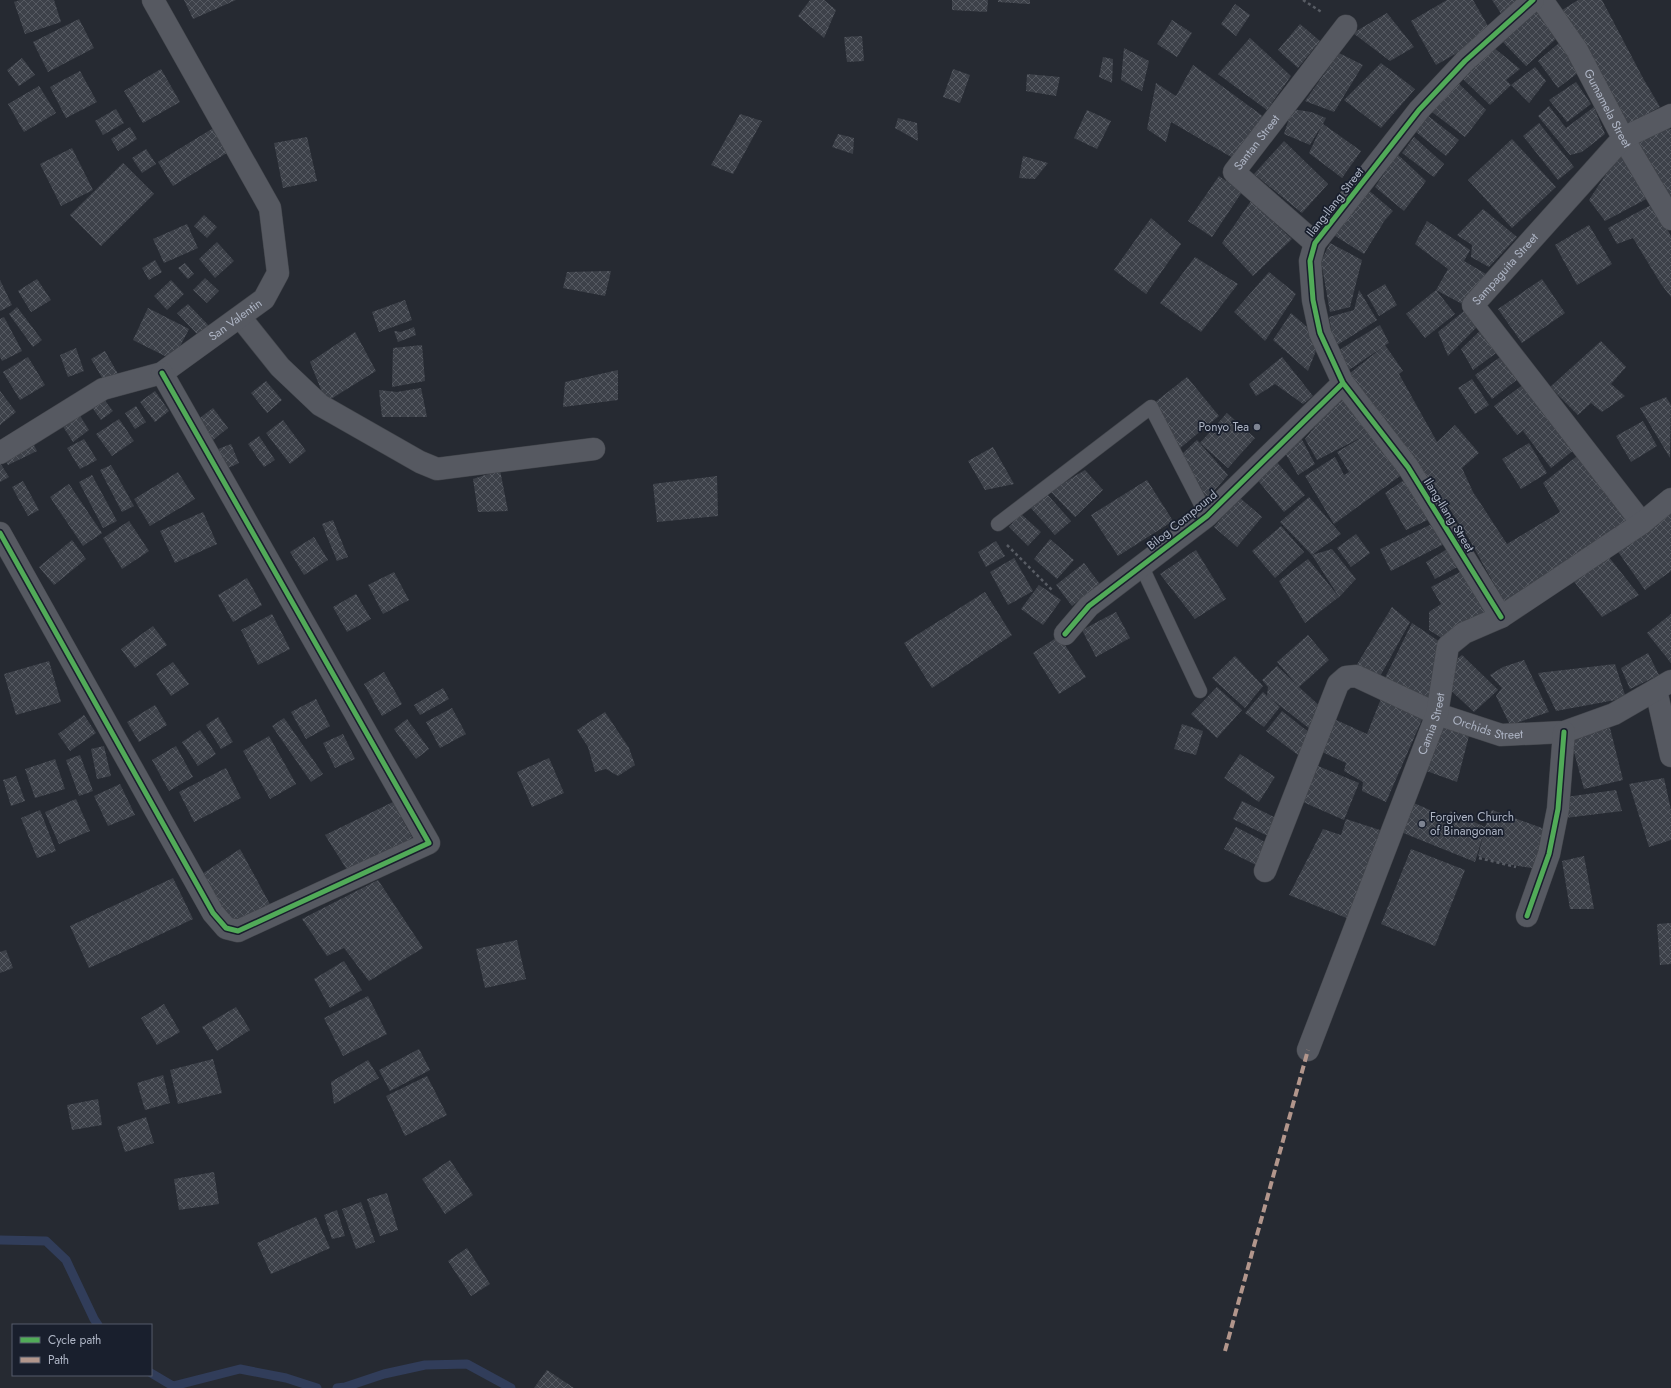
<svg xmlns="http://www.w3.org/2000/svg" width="1671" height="1388" font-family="Jost,sans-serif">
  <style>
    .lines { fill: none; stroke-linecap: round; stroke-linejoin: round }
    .stream { stroke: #313d5a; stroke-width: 9 }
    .building { fill: url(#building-cross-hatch) }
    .service-casing { stroke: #42454b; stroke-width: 15 }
    .minor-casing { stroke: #42454b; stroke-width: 23 }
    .path { stroke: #585c64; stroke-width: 2.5; stroke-dasharray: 3 3; stroke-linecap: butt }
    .service { stroke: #565961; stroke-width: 14 }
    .minor { stroke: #565961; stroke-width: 22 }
    .quiet { stroke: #b2968c; stroke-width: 4; stroke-dasharray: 8 4; stroke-linecap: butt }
    .cycleway-casing { stroke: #191f2d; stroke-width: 8 }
    .cycleway { stroke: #51ab58; stroke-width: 5 }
    .poi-dot { fill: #7e8492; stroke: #191f2d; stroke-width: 1.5 }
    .labels { text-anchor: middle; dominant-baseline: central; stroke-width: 3.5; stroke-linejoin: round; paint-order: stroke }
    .street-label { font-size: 12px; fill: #aeb5c5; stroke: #191f2d }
    .poi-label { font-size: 12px; fill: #aeb5c5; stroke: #191f2d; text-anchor: end }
  </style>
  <defs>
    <pattern id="building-cross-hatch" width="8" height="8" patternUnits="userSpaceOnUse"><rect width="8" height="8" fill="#3d4149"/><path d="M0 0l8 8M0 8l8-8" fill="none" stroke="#565a62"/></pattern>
  </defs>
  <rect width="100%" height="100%" fill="#262a32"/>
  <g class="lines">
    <path class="stream" d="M0 1240 46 1241 66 1260 94 1319 98 1325
      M151 1373 173 1386 240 1369 286 1378 317 1388
      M337 1388 345 1387 384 1374 425 1365 467 1364 511 1388"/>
  </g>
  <path class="building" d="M20 0H54L61 22 25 34 14 2Z
    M184 0H236L193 19Z
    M810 0H824L836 10 824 38 798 16Z
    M952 0H988L987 12 952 10Z
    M998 0H1030V4L998 2Z
    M1447 0H1473L1492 33 1436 65 1411 21Z
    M1492 0H1522L1502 15Z
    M1578 0H1602L1644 80 1660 107 1625 126 1559 12Z
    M1235 4 1250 15 1236 36 1221 24Z
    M1534 7 1557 38 1526 66 1502 41Z
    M1387 13 1414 47 1390 61 1353 33Z
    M79 19 94 48 48 72 33 42Z
    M1172 20 1192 33 1177 57 1157 44Z
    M1300 24 1320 41 1298 68 1278 50Z
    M862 36 864 61 847 62 844 37Z
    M1250 38 1291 76 1267 110 1218 74Z
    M1560 42 1579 72 1558 88 1538 61Z
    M1493 47 1520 69 1506 80 1511 85 1490 105 1461 77Z
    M1124 48 1149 61 1142 91 1121 80Z
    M1339 53 1363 65 1334 112 1305 101Z
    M1103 57 1113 59 1112 83 1099 77Z
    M22 58 35 75 19 86 7 70Z
    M1381 63 1415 89 1381 128 1344 100Z
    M1193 65 1264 117 1233 158 1171 122 1166 142 1147 129 1156 83 1176 96Z
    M1535 67 1546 81 1529 103 1511 85Z
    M161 69 180 102 143 123 124 91Z
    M953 69 970 75 960 103 943 97Z
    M80 71 97 102 66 118 50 87Z
    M1027 74 1060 77 1056 96 1026 91Z
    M1456 81 1486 110 1465 137 1428 109Z
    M1576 82 1591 104 1567 122 1549 100Z
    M39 86 56 113 24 132 8 104Z
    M1549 106 1566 128 1594 107 1605 134 1582 152 1570 155 1538 116Z
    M116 109 124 123 103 135 95 121Z
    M1292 109 1311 112 1326 118 1323 124 1361 151 1342 178 1309 153 1322 125 1310 145 1284 134Z
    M1087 110 1111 121 1097 149 1074 138Z
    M740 114 762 121 733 174 711 165Z
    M1427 115 1459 140 1446 156 1416 132Z
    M898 118 917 123 918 141 895 128Z
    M1539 123 1574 167 1558 180 1523 136Z
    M1668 125 1671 130V202L1635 139Z
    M130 127 137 139 118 151 111 139Z
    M215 127 230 151 173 186 158 162Z
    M838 134 854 138 853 154 832 147Z
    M307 137 317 181 283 188 274 143Z
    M1414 137 1444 164 1434 177 1402 153Z
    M1512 139 1556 187 1512 228 1468 180Z
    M1284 141 1328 184 1302 213 1254 174Z
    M72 148 93 190 61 206 40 164Z
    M146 149 156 164 142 173 132 158Z
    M1620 153 1650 197 1605 221 1589 200Z
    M1397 154 1426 181 1404 211 1375 187Z
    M1023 156 1048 163 1035 179 1019 178Z
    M123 163 154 194 101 246 70 215Z
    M1219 176 1242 192 1212 237 1188 221Z
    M1366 188 1393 211 1385 220 1364 254 1332 234Z
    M1251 201 1292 239 1253 276 1222 243Z
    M1653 204 1671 236V297L1661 284 1633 238 1617 244 1608 228Z
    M1483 209 1517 237 1489 267 1471 257 1472 245 1457 235Z
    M204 215 217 227 207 238 194 226Z
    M1151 218 1181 244 1146 294 1114 270Z
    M1427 221 1470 250 1464 261 1486 274 1464 305 1436 290 1448 269 1415 244Z
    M187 224 198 248 164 263 153 239Z
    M1589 225 1612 264 1577 285 1555 245Z
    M217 242 234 261 215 278 199 259Z
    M1330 243 1362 260 1350 307 1330 312 1321 261Z
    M1195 257 1238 284 1201 332 1160 303Z
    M155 260 162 272 149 280 142 268Z
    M185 263 194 274 188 279 178 268Z
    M611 271 605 296 563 288 567 272Z
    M1269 272 1296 294 1265 341 1234 312Z
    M205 278 219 291 207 303 193 290Z
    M37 279 51 300 31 312 18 291Z
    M1542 279 1565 313 1522 343 1498 309Z
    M0 280 12 305 0 311Z
    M171 280 184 294 167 310 154 296Z
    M1385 284 1397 305 1379 316 1367 295Z
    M1359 290 1377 320 1334 347 1329 317 1354 310Z
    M1436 290 1455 314 1425 338 1406 314Z
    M405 300 412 320 379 332 372 312Z
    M188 304 209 326 199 336 177 313Z
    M17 307 42 340 33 347 9 314Z
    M148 308 189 329 173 360 133 340Z
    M1464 311 1479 325 1448 356 1438 332Z
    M1291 313 1314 333 1317 348 1308 371 1273 340Z
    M4 317 22 351 2 361 0 357V319Z
    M1380 325 1389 343 1385 345 1403 371 1399 374 1437 442 1455 425 1479 453 1462 468 1473 492 1507 544 1560 512 1543 483 1581 453 1631 522 1504 602 1468 537 1449 508 1432 491 1345 377 1383 347 1340 376 1334 353Z
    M414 327 416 335 398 342 394 331 401 332Z
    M1484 327 1499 351 1473 370 1461 349Z
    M355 332 376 371 326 402 310 362Z
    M1601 341 1626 367 1611 384 1625 396 1602 412 1591 403 1578 415 1550 387Z
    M422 345 425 381 392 387 393 348Z
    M76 348 84 371 68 377 60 355Z
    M105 351 118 374 104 381 91 359Z
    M1503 355 1518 379 1492 399 1475 375Z
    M28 357 45 385 20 400 3 372Z
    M1282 357 1313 396 1303 404 1275 384 1256 396 1249 384Z
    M618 370V400L563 407 565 382Z
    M1187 377 1219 416 1179 449 1154 403Z
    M1472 379 1489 405 1475 414 1458 388Z
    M266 381 282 400 267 413 251 393Z
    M1524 384 1574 450 1551 468 1523 431 1529 426 1517 435 1494 406Z
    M421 388 427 417H382L379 390 397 392Z
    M1338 389 1407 471 1334 524 1305 476 1335 457 1344 475 1349 472 1337 452 1364 436 1317 460 1305 439 1317 424 1316 418Z
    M0 391 16 412 0 425Z
    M155 391 169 411 155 422 140 402Z
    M102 397 113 411 101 420 91 406Z
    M1666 397 1671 405 1670 458 1640 408Z
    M136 406 146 422 135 429 125 413Z
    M213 408 228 428 213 440 197 420Z
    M77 411 89 430 73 442 60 422Z
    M1227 413 1255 438 1228 468 1200 443Z
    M119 419 134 441 112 456 96 434Z
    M283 420 306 451 290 464 266 433Z
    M1643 421 1657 446 1631 462 1616 436Z
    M259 436 275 460 264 467 248 444Z
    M1300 436 1315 464 1298 475 1284 451Z
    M84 439 97 460 80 469 67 448Z
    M1197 440 1228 475 1207 499 1182 454Z
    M32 441 37 451 8 465 3 455Z
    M1529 443 1547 473 1521 489 1502 459Z
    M231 444 239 463 222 471 213 451Z
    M993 447 1014 484 985 490 968 461Z
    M1270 454 1305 495 1284 512 1250 471Z
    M0 463 9 477 0 482Z
    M111 465 134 506 122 512 100 470Z
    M500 470 508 511 478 512 473 479Z
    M1085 470 1103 490 1075 517 1050 491Z
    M178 472 195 499 150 526 134 499Z
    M92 475 117 521 103 528 79 482Z
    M717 476 718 516 657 522 653 484Z
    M1407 478 1432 518 1406 530 1385 493Z
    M1147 480 1173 521 1118 556 1091 515Z
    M23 481 39 510 28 516 12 487Z
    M69 484 102 533 83 546 50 497Z
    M1046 493 1071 521 1055 535 1030 507Z
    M1239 497 1262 517 1237 547 1214 527Z
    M1309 497 1341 534 1312 555 1332 549 1356 579 1339 597 1312 555 1280 522Z
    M203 512 217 544 175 563 160 531Z
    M1668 512 1671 514V571L1645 590 1616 549Z
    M1021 514 1041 532 1028 546 1009 527Z
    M333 520 348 557 337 561 322 524Z
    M129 521 149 551 122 569 103 538Z
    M1438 521 1448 542 1391 571 1380 549Z
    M1281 526 1304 552 1275 578 1252 551Z
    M1356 534 1370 553 1351 567 1337 548Z
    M314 537 328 560 304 575 290 552Z
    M1050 539 1074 560 1057 579 1034 559Z
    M72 540 86 559 54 585 39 567Z
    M996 541 1005 556 986 567 978 552Z
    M1452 546 1463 564 1435 579 1426 562Z
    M1196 550 1226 599 1195 619 1160 574Z
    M1608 556 1639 595 1602 617 1572 579Z
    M1014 558 1033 591 1008 605 990 572Z
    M1308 559 1339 597 1305 623 1279 581Z
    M1084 563 1100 584 1072 606 1056 585Z
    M1464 570 1491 612 1443 639 1429 630V612L1441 604 1431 587Z
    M394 572 409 600 383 614 368 585Z
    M247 578 262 605 233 622 218 595Z
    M1039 585 1061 600 1043 625 1021 609Z
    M985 592 1012 635 932 688 904 643Z
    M356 594 371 619 347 632 333 607Z
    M1392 607 1410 622 1378 680 1356 666Z
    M1116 612 1130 638 1096 657 1082 630Z
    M272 614 290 649 258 665 241 630Z
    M1671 614V663L1647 633Z
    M1412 623 1443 644 1430 704 1383 682Z
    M153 626 167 645 135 668 121 649Z
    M1308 635 1329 660 1299 687 1323 709 1310 729 1270 698 1280 707 1264 727 1245 713 1263 692 1267 696 1268 687 1262 680 1277 666 1297 685 1277 662Z
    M1059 636 1086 677 1059 694 1033 653Z
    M1648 653 1659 675 1630 689 1621 668Z
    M1462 655 1498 690 1474 712 1446 686 1449 665Z
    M1235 656 1263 686 1245 708 1212 678Z
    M1524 660 1549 712 1510 725 1496 696 1502 688 1490 675 1503 667Z
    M49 661 61 702 16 715 4 674Z
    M173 662 189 684 171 696 156 674Z
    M1615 664 1626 698 1556 711 1538 673Z
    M384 672 402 704 382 716 364 684Z
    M1217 687 1242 710 1217 738 1191 714Z
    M443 688 449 699 420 715 414 705Z
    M1382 696 1424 715 1386 802 1362 791 1363 782 1344 771 1346 763 1320 751 1334 719 1367 734Z
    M316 699 330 726 306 739 291 712Z
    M155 705 167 725 139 742 127 722Z
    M452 708 466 734 440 748 426 722Z
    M1282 711 1311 734 1302 758 1266 731Z
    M605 712 629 748 635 765 618 776 606 769 595 772 588 747 577 730Z
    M84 715 96 733 70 751 58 734Z
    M218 717 233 742 221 749 206 725Z
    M284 718 323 774 311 782 272 726Z
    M407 719 429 749 416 759 394 729Z
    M1438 721 1470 732 1457 782 1421 769Z
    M1182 724 1203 731 1196 755 1174 749Z
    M1610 728 1623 780 1584 789 1570 737Z
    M200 730 216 754 198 766 182 742Z
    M343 734 355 759 335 768 323 743Z
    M269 736 296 784 270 799 243 751Z
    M104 746 111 776 97 779 91 749Z
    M176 746 193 777 169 791 152 760Z
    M1240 754 1275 777 1259 802 1224 778Z
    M80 755 93 791 79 796 66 760Z
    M549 758 564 793 532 807 517 772Z
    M55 759 65 789 35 798 25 769Z
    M1318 766 1359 783 1344 820 1303 802Z
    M226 768 241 798 194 822 179 792Z
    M16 776 25 801 11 806 3 780Z
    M1664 778 1671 810V840L1649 847 1629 784Z
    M120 784 135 815 108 826 94 796Z
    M1616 790 1622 811 1565 818 1566 797Z
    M76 799 90 831 59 844 45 812Z
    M1407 800 1448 818 1450 811 1485 827 1492 810 1550 831 1542 870 1496 862 1478 856 1484 832 1475 862 1396 830Z
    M1242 801 1282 821 1274 839 1233 819Z
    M393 802 414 841 349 873 325 835Z
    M40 810 56 851 37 858 21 818Z
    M1346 819 1383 831 1349 919 1289 895 1323 829 1341 835Z
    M1236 827 1273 846 1262 868 1224 849Z
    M240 849 279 921 241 942 208 888 202 874Z
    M1411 849 1465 870 1435 946 1381 924Z
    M1584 856 1594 909H1570L1562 861Z
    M173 878 193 919 89 968 70 926Z
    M378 880 423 948 369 981 344 948 327 956 302 919Z
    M1671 923V964L1660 965 1657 924Z
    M517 940 526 979 485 988 476 949Z
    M6 950 13 968 0 973V952Z
    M344 961 362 990 330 1008 314 979Z
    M368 996 387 1034 343 1056 324 1018Z
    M164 1004 180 1032 157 1045 141 1018Z
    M236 1007 250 1030 217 1051 202 1027Z
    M419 1049 430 1070 390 1091 379 1070Z
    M213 1059 222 1093 178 1104 170 1070Z
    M368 1060 379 1078 334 1104 331 1082Z
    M163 1075 170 1103 145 1110 137 1083Z
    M427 1076 447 1115 405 1136 386 1096Z
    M98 1099 102 1125 72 1130 67 1105Z
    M146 1117 154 1143 125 1152 117 1127Z
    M450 1160 473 1195 445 1214 422 1179Z
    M214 1172 219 1204 179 1210 174 1179Z
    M387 1193 398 1230 380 1236 367 1199Z
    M361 1202 375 1242 356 1249 342 1209Z
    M337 1210 345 1236 332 1239 324 1215Z
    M316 1217 330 1248 271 1274 257 1243Z
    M467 1248 490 1284 471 1296 448 1261Z
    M547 1370 574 1388H534Z"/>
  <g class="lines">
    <g class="service-casing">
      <path id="service" d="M998 524 1151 407 1207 516
        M1141 565 1200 691"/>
    </g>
    <g class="minor-casing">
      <g id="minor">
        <path id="s1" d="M1542 0 1577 50 1623 138 1671 219"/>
        <path id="s2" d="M1315 243 1234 172 1346 26"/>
        <path d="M240 317 280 367 320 405 420 462 437 469 594 449"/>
        <path id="s3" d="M0 453 103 389 162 373 264 299 278 273 270 208 153 0"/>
        <path id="s4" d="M1642 523 1473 305 1623 138 1671 115"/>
        <path d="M0 533 213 913 226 928 238 931 429 843 162 373"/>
        <path d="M1501 617 1408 467 1343 383 1320 333 1313 300 1310 261 1315 243 1419 110 1465 61 1533 0"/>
        <path d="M1065 634 1089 606 1207 516 1343 383"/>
        <path d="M1656 690 1671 756"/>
        <path id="s5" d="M1265 871 1338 684 1346 677 1356 676 1437 714 1501 735 1564 732 1614 714 1671 681"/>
        <path d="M1527 916 1549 854 1558 809 1564 732"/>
        <path id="s6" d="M1308 1050 1437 714 1448 646 1464 633 1501 617 1642 523 1671 499"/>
      </g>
    </g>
    <path class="path" d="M1303 0 1323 13
      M1007 545 1053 591
      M1479 858 1516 867"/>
    <use href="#service" class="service"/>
    <use href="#minor" class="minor"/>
    <path class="quiet" d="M1225 1351 1308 1050"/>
    <g class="cycleway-casing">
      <path id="cycleway" d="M0 533 213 913 226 928 238 931 429 843 162 373
        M1501 617 1408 467 1343 383 1320 333 1313 300 1310 261 1315 243 1419 110 1465 61 1533 0
        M1065 634 1089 606 1207 516 1343 383
        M1527 916 1549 854 1558 809 1564 732"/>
    </g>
    <use href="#cycleway" class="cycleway"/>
  </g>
  <g class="poi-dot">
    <circle cx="1257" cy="427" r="4"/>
    <circle cx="1422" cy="824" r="4"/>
  </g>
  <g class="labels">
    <g class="street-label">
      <text stroke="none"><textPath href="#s1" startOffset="127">Gumamela Street</textPath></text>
      <text stroke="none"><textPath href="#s2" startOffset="145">Santan Street</textPath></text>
      <text transform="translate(1335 202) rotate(-52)">Ilang-Ilang Street</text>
      <text stroke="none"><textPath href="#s4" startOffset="324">Sampaguita Street</textPath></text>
      <text stroke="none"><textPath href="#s3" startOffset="273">San Valentin</textPath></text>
      <text transform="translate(1449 515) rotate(58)">Ilang-Ilang Street</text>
      <text transform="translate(1182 520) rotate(-39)">Bilog Compound</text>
      <text stroke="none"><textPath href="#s6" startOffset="349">Camia Street</textPath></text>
      <text stroke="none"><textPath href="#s5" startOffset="364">Orchids Street</textPath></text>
    </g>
    <g class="poi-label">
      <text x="1249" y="427">Ponyo Tea</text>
      <text x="1430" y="817" text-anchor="start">Forgiven Church<tspan x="1430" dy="14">of Binangonan</tspan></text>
    </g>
  </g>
  <rect x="12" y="1324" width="140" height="52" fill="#191f2d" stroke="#555b6a"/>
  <rect x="20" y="1337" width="20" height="6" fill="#51ab58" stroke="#555b6a"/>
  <text x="48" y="1344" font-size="12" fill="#aeb5c5">Cycle path</text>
  <rect x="20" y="1357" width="20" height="6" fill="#b2968c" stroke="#555b6a"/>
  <text x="48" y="1364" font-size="12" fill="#aeb5c5">Path</text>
</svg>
